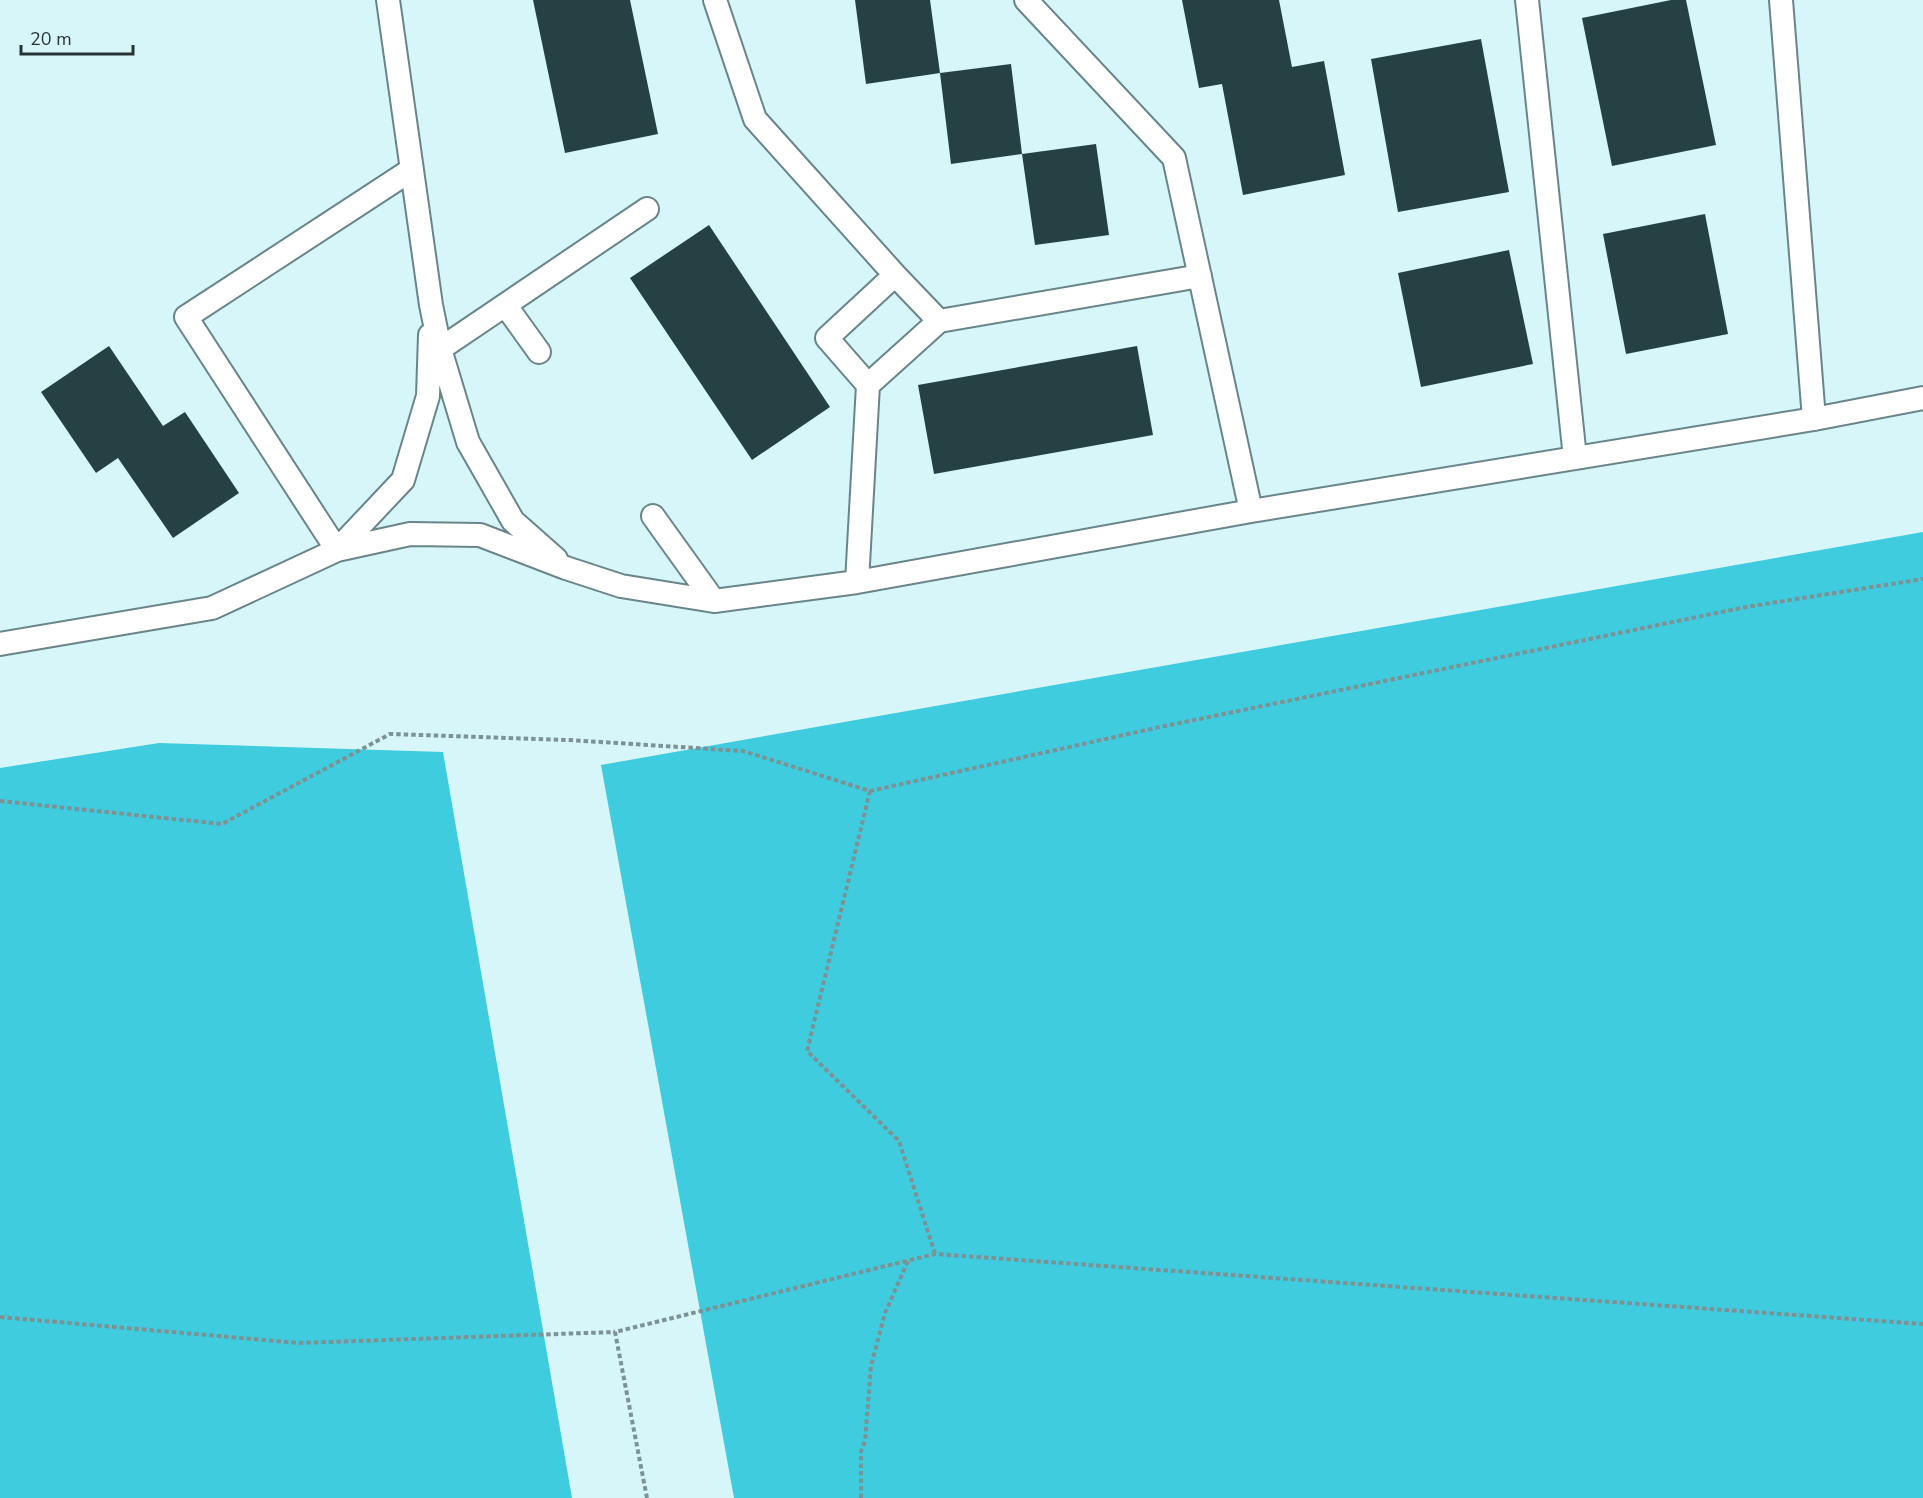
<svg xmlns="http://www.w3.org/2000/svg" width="1923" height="1498" font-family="'Nunito Sans',sans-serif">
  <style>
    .forest { fill: #3fccde }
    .building { fill: #264144 }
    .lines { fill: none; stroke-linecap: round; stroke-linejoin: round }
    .service-casing { stroke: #698589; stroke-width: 26 }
    .path { stroke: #7c9295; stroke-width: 4; stroke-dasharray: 4.5 3; stroke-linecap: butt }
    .service { stroke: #fff; stroke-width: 22 }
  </style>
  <rect width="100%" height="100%" fill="#d7f6fa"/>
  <path class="forest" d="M1923 532V1498H734L601 765Z
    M159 743 443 752 572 1498H0V768Z"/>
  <path class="building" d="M533 0H630L658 134 565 153Z
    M855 0H930L940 73 866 84Z
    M1182 0H1279L1292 67 1324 61 1345 175 1243 195 1222 84 1199 88Z
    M1671 0H1686L1716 145 1612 166 1582 18Z
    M1481 39 1509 192 1398 212 1371 59Z
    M1011 64 1022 154 951 164 940 73Z
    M1096 144 1109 235 1035 245 1022 154Z
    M1705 214 1728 334 1626 354 1603 234Z
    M709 225 830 407 752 460 630 278Z
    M1509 250 1533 364 1421 387 1398 273Z
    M109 346 163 426 185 412 239 493 173 538 118 458 96 473 41 392Z
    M1137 346 1153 435 934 474 918 385Z"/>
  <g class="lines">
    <g class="service-casing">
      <path id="service" d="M388 0 431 305 440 349 468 442 513 521 556 559
        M715 0 755 119 895 275 939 321 1200 276
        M1026 0 1174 158 1251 511
        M1527 0 1575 458
        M1781 0 1814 419
        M506 306 539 352
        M440 349 647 209
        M868 385 827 338 895 275
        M653 516 714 601
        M337 550 186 317 411 170
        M337 550 403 480 428 396 430 335
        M857 582 868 385 939 321
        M0 644 212 608 337 550 410 534 480 535 566 568 621 586 714 601 857 582 1251 511 1814 419 1923 398"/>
    </g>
    <path class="path" d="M870 791 807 1051 899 1141 935 1254
      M0 801 222 824 390 734 569 740 743 751 870 791 1160 727 1746 607 1923 579
      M0 1317 299 1343 615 1332
      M647 1498 615 1332 935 1254 1923 1324
      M861 1498V1451L865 1441 871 1366 885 1313 908 1261"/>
    <use href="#service" class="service"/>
  </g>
  <path d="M21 45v9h112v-9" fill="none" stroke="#273435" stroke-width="3"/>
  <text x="30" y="45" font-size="18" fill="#273435" stroke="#d7f6fa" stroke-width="4.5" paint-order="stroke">20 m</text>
</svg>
